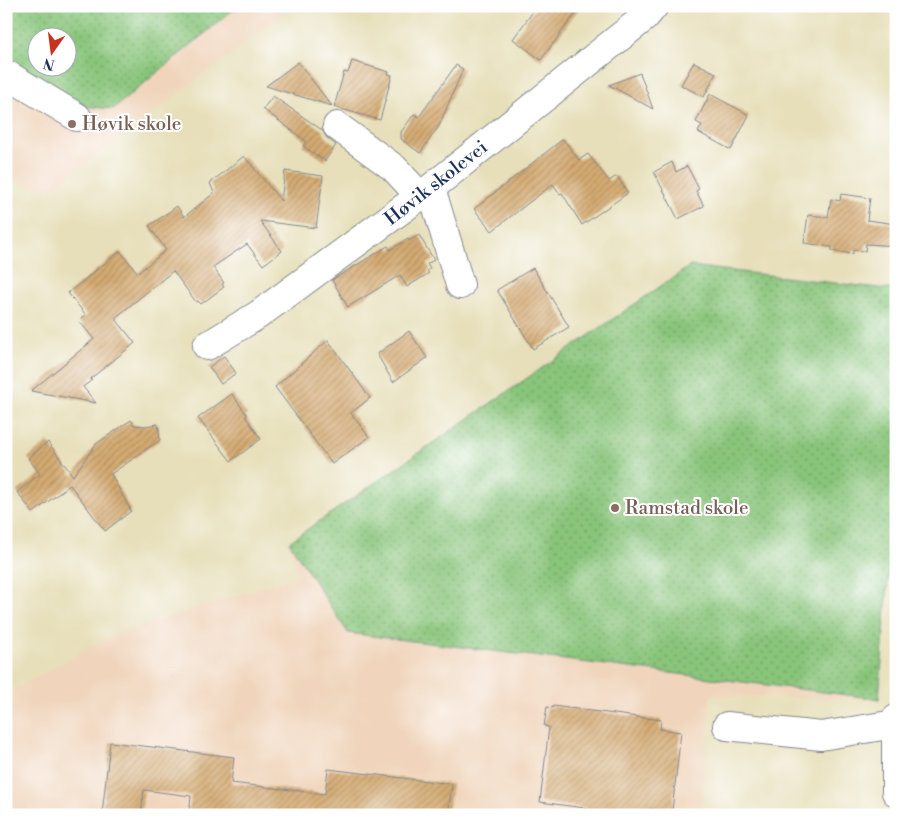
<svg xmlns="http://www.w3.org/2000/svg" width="902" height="821" font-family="'Libre Bodoni',serif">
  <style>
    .built { fill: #f0d5bc; fill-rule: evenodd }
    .park { fill: url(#park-dots); stroke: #527a6c; fill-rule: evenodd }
    .building { fill: url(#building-hatch) }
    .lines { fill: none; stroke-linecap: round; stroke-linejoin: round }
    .minor-casing { stroke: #81878c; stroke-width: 30 }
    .minor { stroke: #fff; stroke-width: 28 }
    .education-dot { fill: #8d6e63; stroke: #fff; stroke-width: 2 }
    .labels { text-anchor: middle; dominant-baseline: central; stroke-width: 4; stroke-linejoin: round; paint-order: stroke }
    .education-label { font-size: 19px; fill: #785e54; stroke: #fff; text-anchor: start }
    .street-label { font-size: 19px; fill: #1b2f5e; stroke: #fff }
  </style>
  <defs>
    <pattern id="park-dots" width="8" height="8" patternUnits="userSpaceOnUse" patternTransform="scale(1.25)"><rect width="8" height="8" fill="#89c57a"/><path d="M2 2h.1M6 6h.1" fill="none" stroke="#6fa067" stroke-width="1.8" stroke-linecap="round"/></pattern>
    <pattern id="building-hatch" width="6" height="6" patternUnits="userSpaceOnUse" patternTransform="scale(1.25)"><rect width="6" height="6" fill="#d5ab72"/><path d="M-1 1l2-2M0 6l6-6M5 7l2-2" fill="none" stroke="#ac8c61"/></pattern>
  </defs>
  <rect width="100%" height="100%" fill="#fff"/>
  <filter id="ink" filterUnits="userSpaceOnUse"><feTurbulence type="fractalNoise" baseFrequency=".02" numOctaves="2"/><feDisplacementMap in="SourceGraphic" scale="10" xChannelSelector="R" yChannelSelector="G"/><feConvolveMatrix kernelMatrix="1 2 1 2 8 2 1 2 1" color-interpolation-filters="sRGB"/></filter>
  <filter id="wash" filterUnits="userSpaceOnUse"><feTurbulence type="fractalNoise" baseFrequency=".0096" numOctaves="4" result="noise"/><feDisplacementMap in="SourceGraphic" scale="20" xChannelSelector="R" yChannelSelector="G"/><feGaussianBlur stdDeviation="1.12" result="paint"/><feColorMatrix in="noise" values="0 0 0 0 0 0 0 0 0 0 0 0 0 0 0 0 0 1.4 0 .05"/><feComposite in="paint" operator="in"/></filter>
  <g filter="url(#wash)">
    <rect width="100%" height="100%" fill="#e7dfba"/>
    <path class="built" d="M6 6H293L53 189 6 181ZM38 38H68V68H38Z
      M690 266 896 290V475L879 699 710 696 701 815H6V691H11L112 635 298 576 289 542Z"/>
    <path class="park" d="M6 6H238L113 109 81 106 6 60ZM38 38H68V68H38Z
      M690 266 896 290V475L879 699 348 633 289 542Z"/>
    <g id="blocks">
      <path class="building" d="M537 6H581L541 60 513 39Z
        M352 61 389 72 388 74 392 75 380 120 334 107 344 72 348 73Z
        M298 62 332 106 266 86Z
        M694 62 716 73 704 97 681 85Z
        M456 65 463 69 439 126 420 153 401 139V132L414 114 419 117Z
        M640 73 653 109 609 85Z
        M710 94 749 115 731 150 698 132 702 125 696 122Z
        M273 96 322 130 327 138 336 145 325 161 303 146 306 141 263 109Z
        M563 139 579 160 588 154 609 181 617 176 628 193 582 225 562 193 560 194 553 184 492 231 474 209Z
        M244 156 281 201 285 171 323 176 316 228 260 221 282 251 263 265 247 244 213 267 224 283 222 284 224 287 201 304 198 301 196 302 173 271 115 318 135 343 90 379 92 380 83 387 96 403 31 391 94 339 79 321 86 315 68 293 120 251 138 273 166 250 149 226 177 206 184 217 214 193 210 183Z
        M672 162 676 172 687 166 699 189 696 191 704 206 678 219 654 172Z
        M841 194 870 198 867 220 896 224V246L866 244 865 251 853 250V254L832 251V247L804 243 808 215 828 217 831 199 840 201Z
        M419 235 434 260 427 264 430 269 427 271 429 273 407 287 400 275 348 307 332 280 388 246 390 250 408 239 409 241Z
        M533 268 569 327 533 349 497 290Z
        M409 331 427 358 393 382 377 354Z
        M328 340 370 398 351 413 369 437 332 464 275 387Z
        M224 356 236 373 221 384 209 367Z
        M232 394 247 415 245 416 261 439 231 461 198 418Z
        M131 420 134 425 145 426 158 424 160 440 111 474 131 511 105 531 70 485 33 513 17 492 40 474 28 458 48 442 73 476 96 444Z
        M553 706 661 720 660 729 681 732 672 811 650 809 649 815H596L584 813 585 808 540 802 549 727 544 726 547 707 553 708Z
        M110 742 234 757 231 783 325 794 328 769 452 784 448 815H189L191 796 144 790 141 815H102Z"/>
    </g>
  </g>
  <g filter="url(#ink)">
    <use href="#blocks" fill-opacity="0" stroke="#81878c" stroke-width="1"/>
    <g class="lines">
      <g class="minor-casing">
        <path id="minor" d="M6 74 77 117
          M337 126 394 168 420 196
          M431 188 460 285
          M207 346 258 315 431 188 645 17 654 6
          M896 719V792
          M727 726 821 736 895 724"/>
      </g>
      <use href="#minor" class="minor"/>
    </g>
  </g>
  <g class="education-dot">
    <circle cx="72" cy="124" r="5"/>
    <circle cx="615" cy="508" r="5"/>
  </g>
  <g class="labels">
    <g class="education-label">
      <text x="82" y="124">Høvik skole</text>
      <text x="625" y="508">Ramstad skole</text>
    </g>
    <g class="street-label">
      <text transform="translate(436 183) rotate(-38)">Høvik skolevei</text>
    </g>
  </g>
  <rect width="902" height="821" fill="none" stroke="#fff" stroke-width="25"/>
  <g transform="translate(52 52) rotate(194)"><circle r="24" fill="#ffffff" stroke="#a4acbf"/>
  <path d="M0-4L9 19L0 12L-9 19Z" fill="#c8321e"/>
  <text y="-8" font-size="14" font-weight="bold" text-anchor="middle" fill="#1b2f5e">N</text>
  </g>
</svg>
